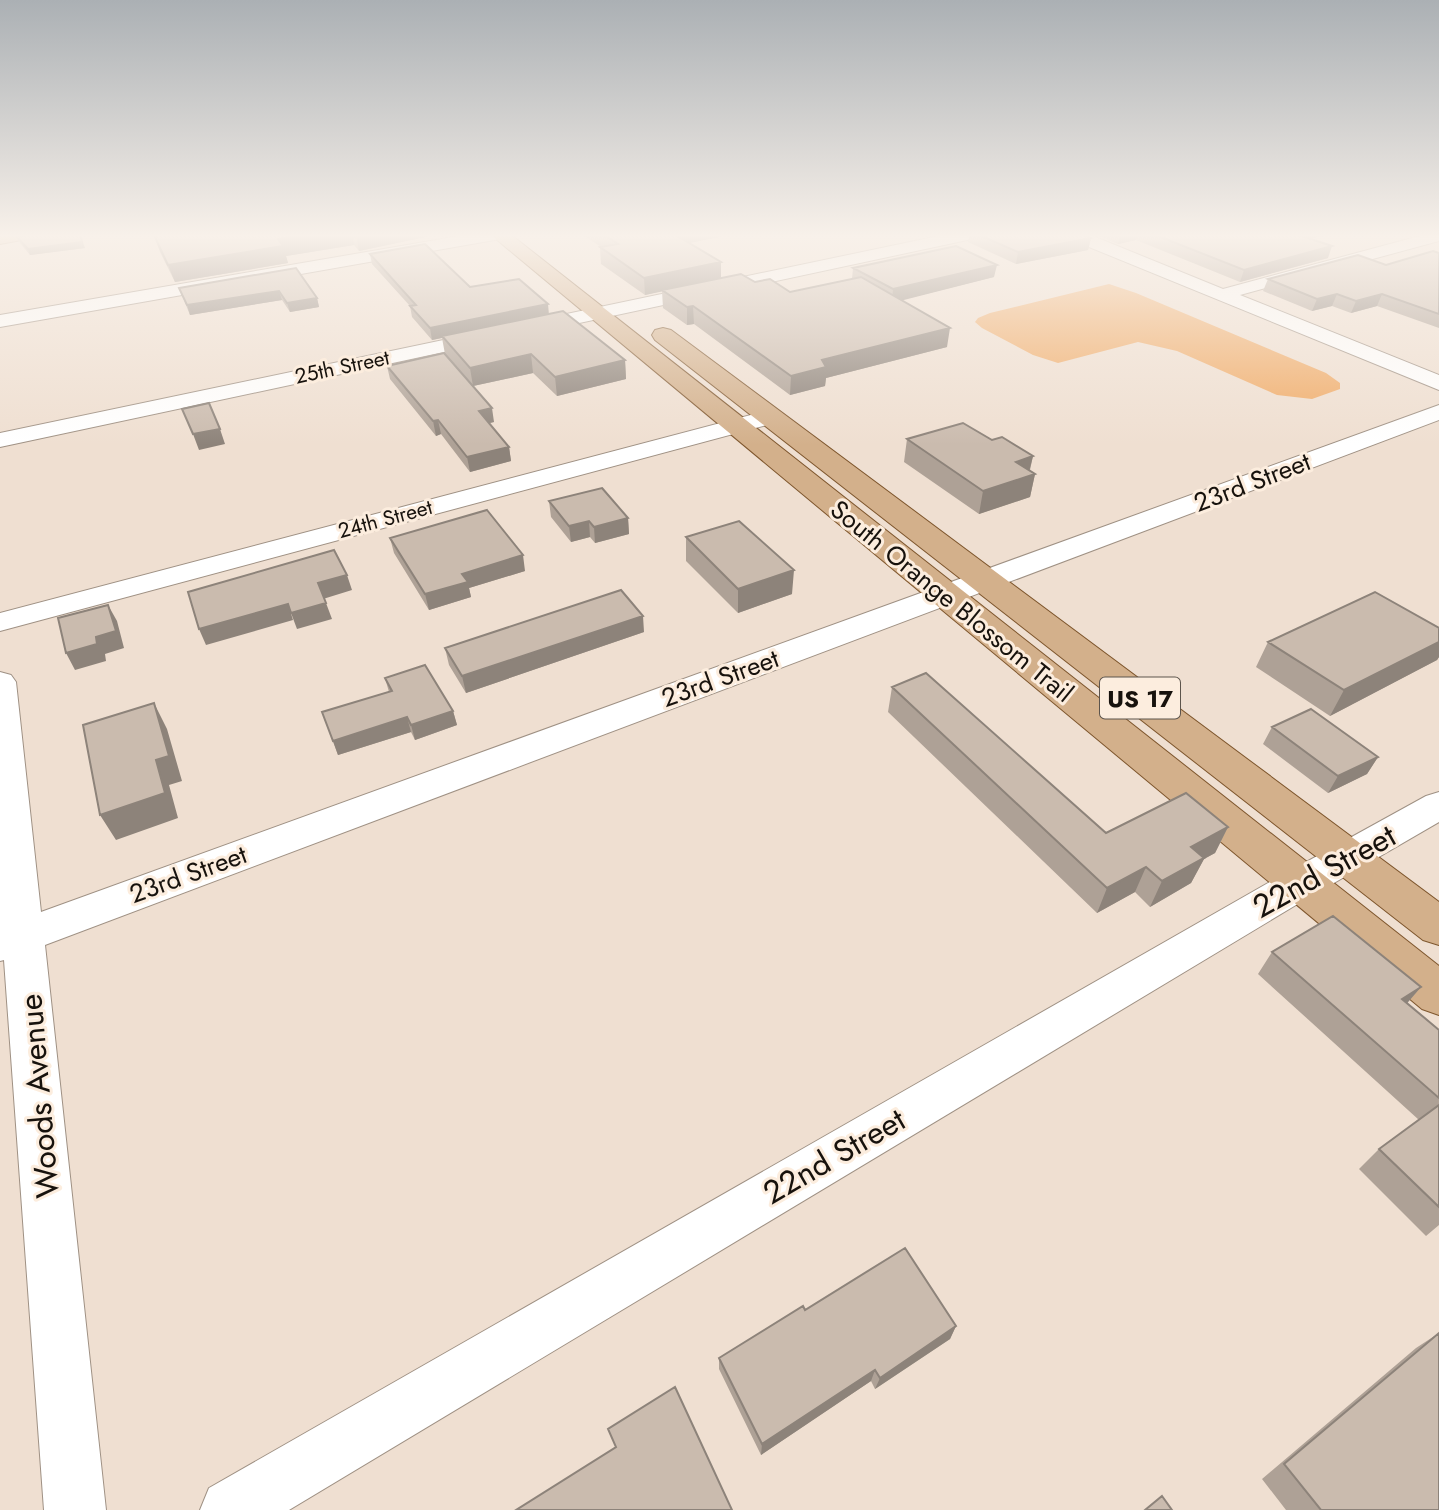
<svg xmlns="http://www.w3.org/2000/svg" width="1439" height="1510" font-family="Jost,sans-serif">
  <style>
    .water { fill: #f0ab67 }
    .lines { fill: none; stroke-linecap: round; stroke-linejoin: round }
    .minor-casing { stroke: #9f9184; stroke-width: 2 }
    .major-casing { stroke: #7e562d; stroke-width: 2 }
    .minor { fill: #fff; fill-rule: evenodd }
    .major { fill: #d3b08b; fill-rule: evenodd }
    .wall { fill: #aea196 }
    .shaded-wall { fill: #8d837a }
    .building { fill: #cabbae; stroke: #8d837a; stroke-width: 2 }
    .labels { text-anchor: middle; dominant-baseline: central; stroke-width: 6; stroke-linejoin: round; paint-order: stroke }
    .far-street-label { font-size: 21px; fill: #17120d; stroke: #fcedde }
    .shield { fill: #fcedde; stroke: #5c544c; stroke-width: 2 }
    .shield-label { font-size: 24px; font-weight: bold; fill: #17120d }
    .street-label { font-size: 26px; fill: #17120d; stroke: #fcedde }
    .near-street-label { font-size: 32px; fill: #17120d; stroke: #fcedde }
  </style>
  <rect width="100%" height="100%" fill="#efdfd1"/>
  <path class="water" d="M1109 284 1136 293 1326 373 1340 383V389L1312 399 1277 395 1177 351 1138 342 1058 363 1033 355 982 328 975 322 978 318 990 313Z"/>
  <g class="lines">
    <g class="minor-casing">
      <path id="minor" d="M471 234H508L500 239 0 327V315Z
        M948 234H980L972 239 0 447V433Z
        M1065 234H1088L1223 289 1427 234H1439V241L1240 295 1439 375V390L1067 238Z
        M1439 405V420L45 945 106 1510H44L4 960 0 961V672L11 675 16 682 41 912Z
        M770 410 778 412 782 417 778 422 0 631V613Z
        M1439 792V822L1296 905 289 1510H200L209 1488 1268 883 1426 796Z"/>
    </g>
    <g class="major-casing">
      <path id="major" d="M0 234H35L32 238 0 244Z
        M490 234H510L1439 966V1015L1422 1009Z
        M663 328 671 330 1439 902V945L1423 940 655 340 652 335 655 330Z"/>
    </g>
    <use href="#minor" class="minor"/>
    <use href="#major" class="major"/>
  </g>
  <path class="wall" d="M163 234H429L430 236 359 251 354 245 286 256 288 263 175 282 160 252 154 235Z
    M582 234H734L689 243 721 278 755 282 790 292 852 279 853 268 994 277 901 300 947 347 826 378 825 386 790 395 694 324 687 325 663 308 662 291 645 295 601 264 600 247H601Z
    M970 234H1081L1091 238 1088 250 1016 264 968 242Z
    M1095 234H1331L1310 239 1328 258 1240 282 1136 240 1118 244Z
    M17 237 85 248 30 255 20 243Z
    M1439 253V328L1377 306 1351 313 1332 306 1312 311 1263 291 1268 279 1386 265Z
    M370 254 549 314 625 360 626 379 557 396 533 373 473 386 494 422 489 423 509 447 511 461 470 472 441 434 436 436 390 379 387 366 445 354 442 338 432 340 412 317 410 306 372 264Z
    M296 268 317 298 319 307 290 312 282 300 190 315 179 288Z
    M907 439 992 440 1033 456 1030 470 1035 474 1030 497 979 514 904 462Z
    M549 501 628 518 629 534 595 543 590 537 571 542 551 517Z
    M686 537 792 594 738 613 686 561Z
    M390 538 525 571 469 588 471 597 429 610 394 553Z
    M1439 628V657L1437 660 1330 716 1256 667 1268 642Z
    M644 632 466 693 449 665 445 648Z
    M385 678 453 711 457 725 415 740 411 732 338 755 322 712 389 692Z
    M892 687 1106 833 1228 827 1215 853 1204 859 1191 883 1150 907 1135 892 1097 913 888 712Z
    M1272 727 1378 757 1367 774 1328 793 1263 744Z
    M1272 952 1421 987 1407 1003 1439 1030V1225L1426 1236 1359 1169 1379 1149 1419 1120 1258 974Z
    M805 1310 956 1326 950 1339 875 1389 871 1381 761 1455 719 1369V1358Z
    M1439 1333V1510H1286L1262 1479 1416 1348Z"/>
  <path class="shaded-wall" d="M80 234 85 248 30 255 28 249Z
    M311 234H352L354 245 286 256 288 263 175 282 168 265 278 239Z
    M356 234H429L430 236 359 251Z
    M669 234H734L669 247Z
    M1121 234H1138L1136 240 1118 244Z
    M1291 234H1331L1287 244Z
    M1091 238 1088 250 1016 264 1018 252Z
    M1332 246 1328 258 1240 282 1244 270Z
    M721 262V279L645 295 644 278Z
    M997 265 994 277 892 303 893 289Z
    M279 291 282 300 190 315 187 305Z
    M1337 294 1332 306 1312 311 1317 299Z
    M1382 294 1377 306 1351 313 1356 301Z
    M317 298 319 307 290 312 287 303Z
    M548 304 549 315 432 340 430 328Z
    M693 306 694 324 687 325V307Z
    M950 328 947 347 826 378 825 386 790 395 791 376 822 360Z
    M531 354 533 373 473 386 470 368Z
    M625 360 626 379 557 396 555 377Z
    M492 408 494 422 481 425 479 411Z
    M438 420 441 434 436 436 433 421Z
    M220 429 225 444 199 450 193 434Z
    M509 447 511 461 470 472 467 457Z
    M1033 456 1028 476 1035 474 1030 497 979 514 983 491 1016 462Z
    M628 518 629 534 595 543 594 527Z
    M589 521 590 537 571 542 569 526Z
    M523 555 525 571 469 588 471 597 429 610 425 594 462 574Z
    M794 570 792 594 738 613V589Z
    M347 575 352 590 323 599 318 583Z
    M326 603 332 619 297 629 291 613Z
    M288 604 293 620 206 645 199 629Z
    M108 605 117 621 124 648 105 654 106 661 75 670 66 653 96 637Z
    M643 616 644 632 466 693 462 676Z
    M1439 642V657L1437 660 1330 716 1344 690Z
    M154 703 167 729 182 781 169 785 178 818 116 840 100 815Z
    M453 711 457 725 415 740 411 725Z
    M407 717 411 732 338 755 333 741Z
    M1378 757 1367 774 1328 793 1338 776Z
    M1228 827 1215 853 1204 859 1191 883 1150 907 1162 881 1191 847Z
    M1146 867 1135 892 1097 913 1107 888Z
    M1421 987 1402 1009V999Z
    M956 1326 950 1339 875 1389 880 1378Z
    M875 1370 871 1381 761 1455 762 1444Z"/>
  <path class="building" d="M29 234H80L82 242 28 249 17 237Z
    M163 234H311L278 239 283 246 168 265 154 235Z
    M603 234H674L721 262 644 278 600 247 618 244Z
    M977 234H1081L1091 238 1018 252Z
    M1153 234H1296L1332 246 1244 270Z
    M425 244 470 287 519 279 548 304 430 328 410 306 416 305 370 254Z
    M956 246 997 265 893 289 853 268Z
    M1433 251 1439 253V314L1382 294 1356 301 1337 294 1317 299 1268 279 1358 255 1386 265Z
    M296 268 317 298 287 303 279 291 187 305 179 288Z
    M741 274 755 282 770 279 790 292 861 277 950 328 822 360 826 367 791 376 693 306 687 307 662 290Z
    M563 311 625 360 555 377 531 354 470 368 442 336Z
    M444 353 492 408 479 411 509 447 467 457 438 420 433 421 387 366Z
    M209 403 220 429 193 434 182 409Z
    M963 423 992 440 1002 437 1033 456 1016 462 1035 474 983 491 907 439Z
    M602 488 628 518 594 527 589 521 569 526 549 501Z
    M487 510 523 555 462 574 468 582 425 594 390 538Z
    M739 521 794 570 738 589 686 537Z
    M334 550 347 575 318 583 326 603 291 613 288 604 199 629 188 592Z
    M621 590 643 616 462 676 445 648Z
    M1375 592 1439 628V642L1344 690 1268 642Z
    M108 605 116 631 96 637 97 644 66 653 58 618Z
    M425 665 453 711 411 725 407 717 333 741 322 712 392 691 385 678Z
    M926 673 1106 833 1186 793 1228 827 1191 847 1204 858 1162 881 1146 867 1107 888 892 687Z
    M154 703 169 756 156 760 165 793 100 815 83 725Z
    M1311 709 1378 757 1338 776 1272 727Z
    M1333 916 1421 987 1402 999 1439 1030V1098L1272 952Z
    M1439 1105V1207L1379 1149Z
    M905 1248 956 1326 880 1378 875 1370 762 1444 719 1358 803 1306 805 1310Z
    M1439 1333V1510H1321L1284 1464Z
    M675 1387 732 1510H516L616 1447 608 1429Z
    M1162 1496 1172 1510H1145Z"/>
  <linearGradient id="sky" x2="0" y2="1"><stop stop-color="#abb0b4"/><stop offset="0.53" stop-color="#f8f1ea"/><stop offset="1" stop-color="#f8f1ea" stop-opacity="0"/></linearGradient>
  <rect width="1439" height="445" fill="url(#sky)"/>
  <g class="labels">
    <g class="far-street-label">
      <text transform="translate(342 367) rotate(-12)">25th Street</text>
      <text transform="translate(385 519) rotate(-15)">24th Street</text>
    </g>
    <rect class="shield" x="1100" y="677.5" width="80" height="41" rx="5"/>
    <g class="shield-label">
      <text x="1140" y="698">US 17</text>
    </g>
    <g class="street-label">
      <text transform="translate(1252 482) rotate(-21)">23rd Street</text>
      <text transform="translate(952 601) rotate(39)">South Orange Blossom Trail</text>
      <text transform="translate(720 678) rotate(-20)">23rd Street</text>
      <text transform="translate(188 874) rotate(-20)">23rd Street</text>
    </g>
    <g class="near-street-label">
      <text transform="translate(1324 871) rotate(-29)">22nd Street</text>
      <text transform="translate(39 1096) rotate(-95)">Woods Avenue</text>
      <text transform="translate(834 1156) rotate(-30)">22nd Street</text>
    </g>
  </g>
</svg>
